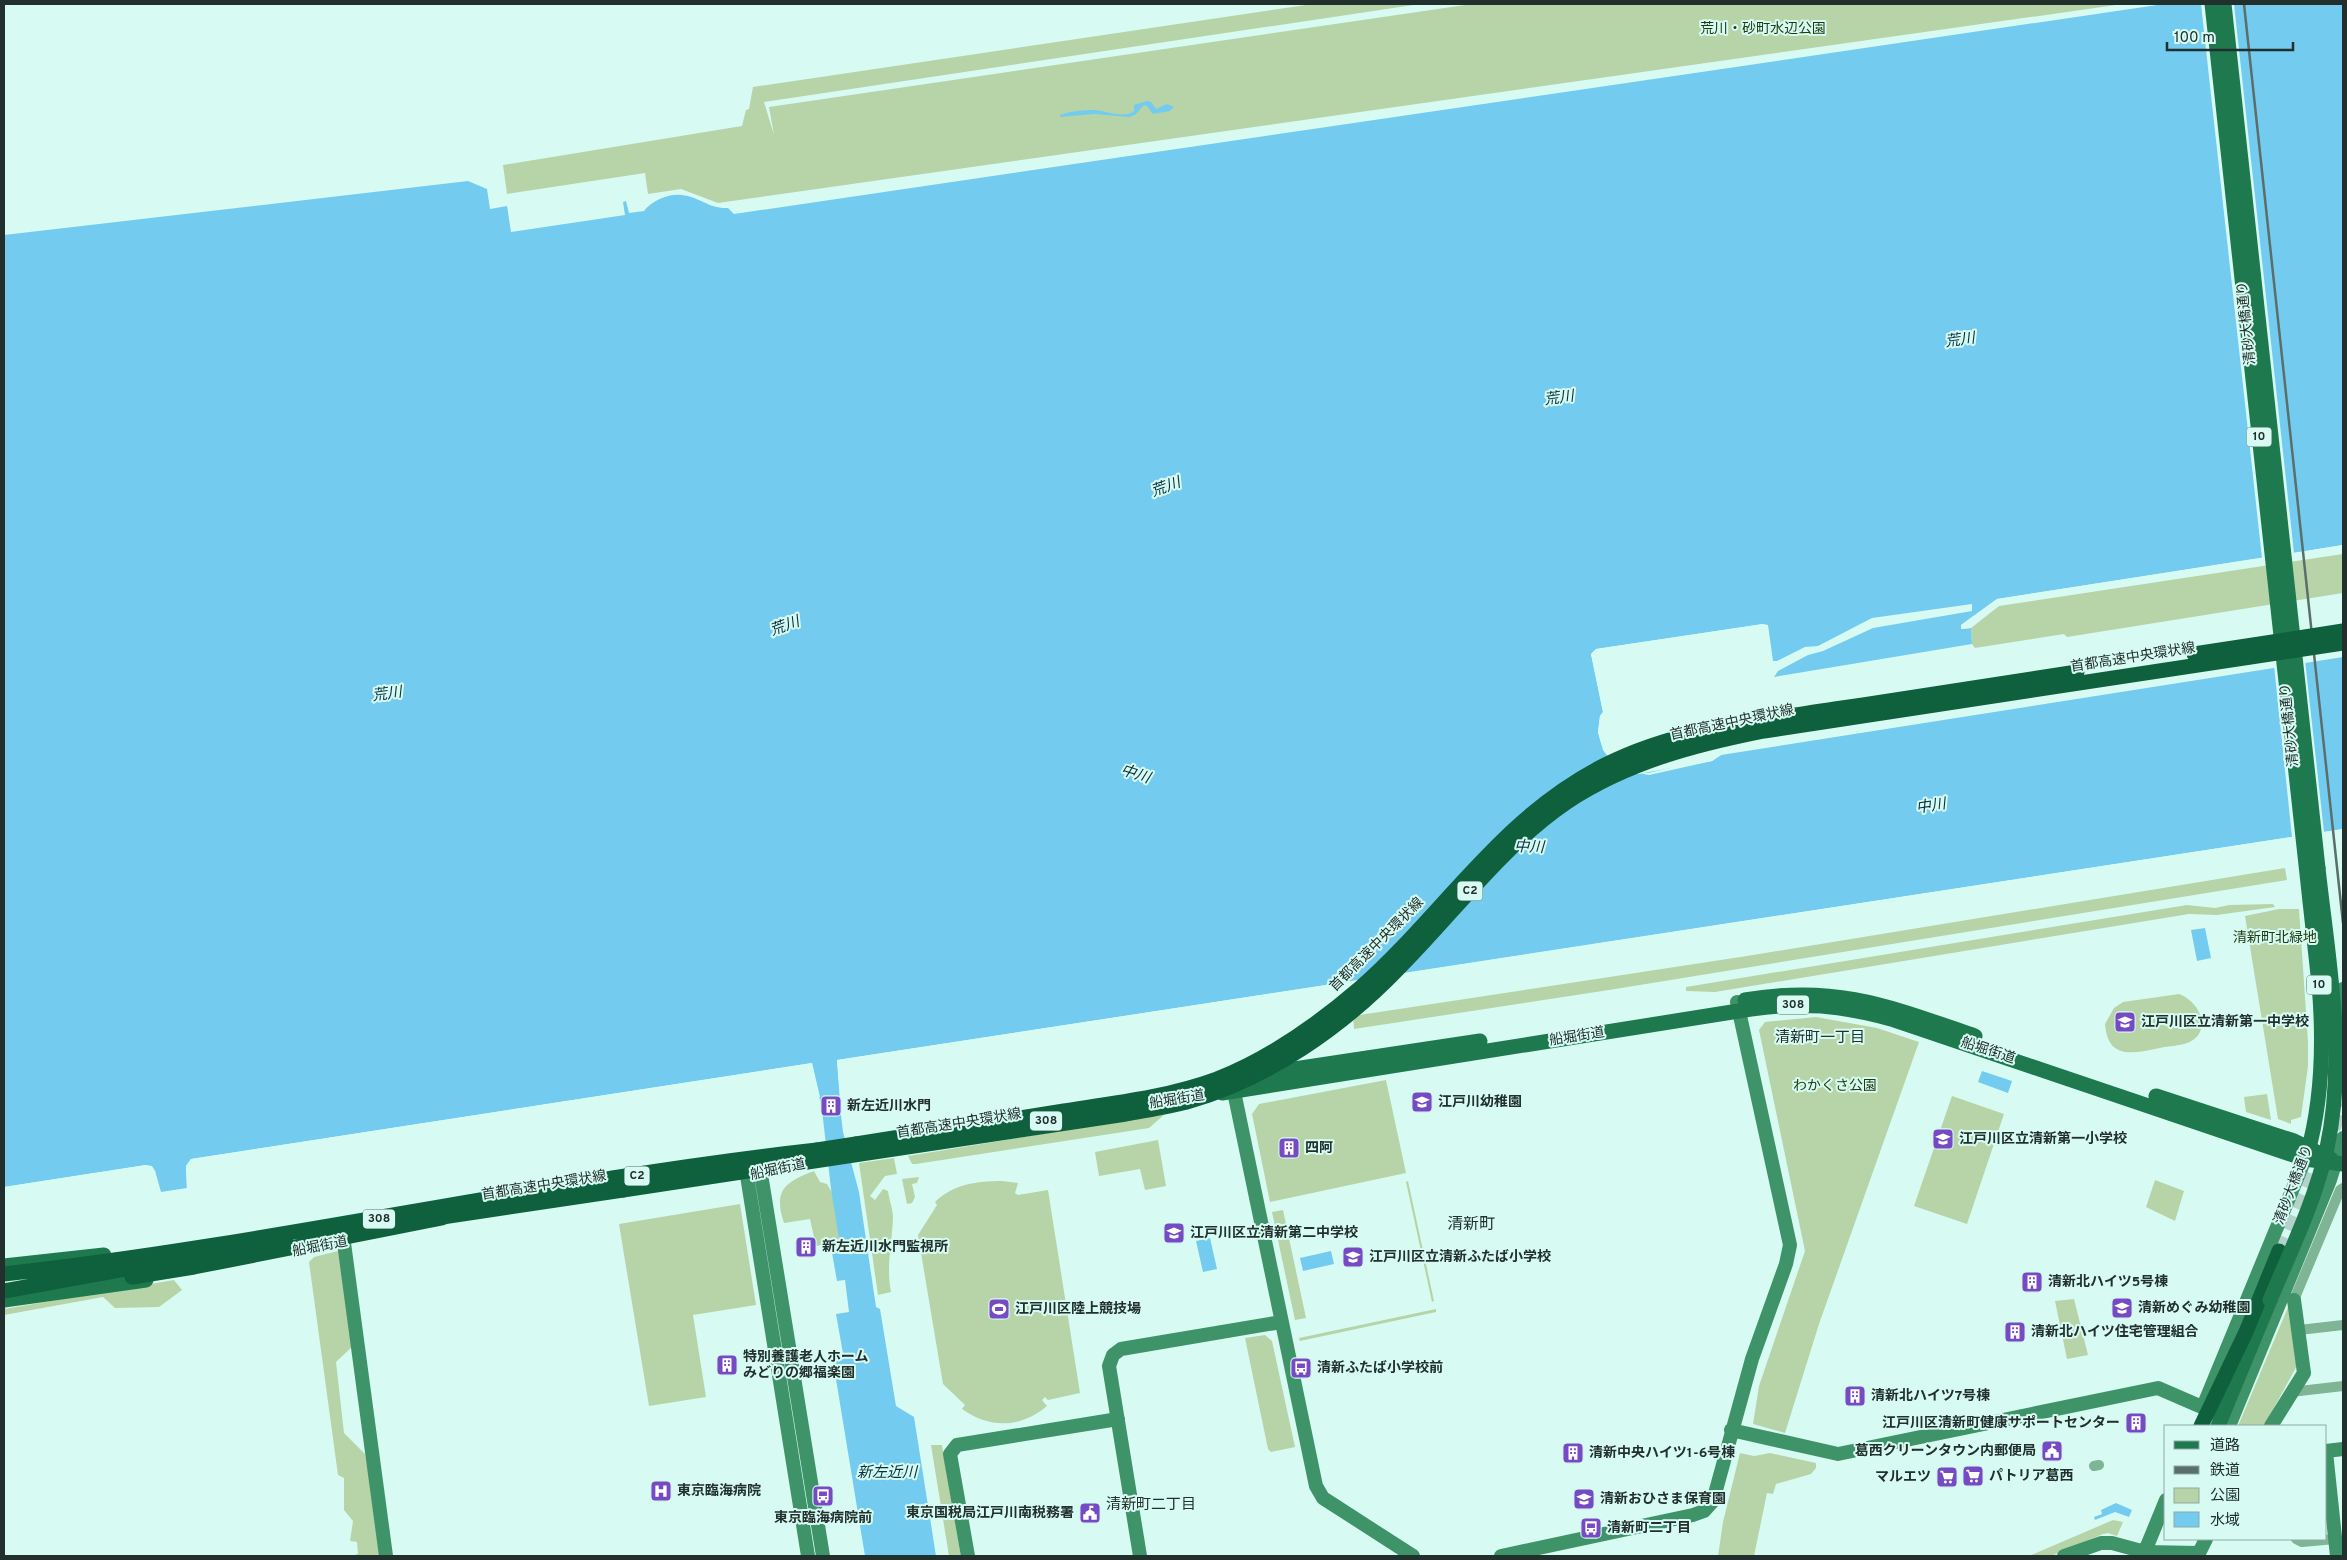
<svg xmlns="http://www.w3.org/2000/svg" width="2347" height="1560" font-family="Overpass,'Noto Sans JP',sans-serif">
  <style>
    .green { fill: #b6d4a7 }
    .water { fill: #74cbf0 }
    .pier { fill: #d7fbf3 }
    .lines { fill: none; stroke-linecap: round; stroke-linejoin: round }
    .highway-tunnel { stroke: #b3d2cb; stroke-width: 15; stroke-dasharray: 15 8; stroke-linecap: butt }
    .street { stroke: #7fb495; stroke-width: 10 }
    .secondary { stroke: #3e9468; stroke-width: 14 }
    .primary { stroke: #1e794e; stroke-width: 15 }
    .highway { stroke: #0f603c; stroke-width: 15 }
    .rail { stroke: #5a6e6a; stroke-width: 2.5 }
    .primary-bridge { stroke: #1e794e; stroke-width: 15 }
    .highway-bridge { stroke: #0f603c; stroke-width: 15 }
    .labels { text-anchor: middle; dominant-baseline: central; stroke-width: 4; stroke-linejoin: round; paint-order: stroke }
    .shield { fill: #d7fbf3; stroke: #586d68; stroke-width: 1 }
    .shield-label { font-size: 12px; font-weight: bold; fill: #22302d }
    .park-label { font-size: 14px; fill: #1f390c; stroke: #d7fbf3 }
    .street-label { font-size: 14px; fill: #22302d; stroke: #d7fbf3 }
    .poi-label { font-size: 14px; font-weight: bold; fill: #22302d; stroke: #d7fbf3; text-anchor: start }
    .water-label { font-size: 15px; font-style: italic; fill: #06303f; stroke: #d7fbf3 }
    .neighbourhood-label { font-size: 15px; fill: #22302d; stroke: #d7fbf3 }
    .quarter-label { font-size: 16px; fill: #22302d; stroke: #d7fbf3 }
  </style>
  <rect width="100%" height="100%" fill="#d7fbf3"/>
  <path class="green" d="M1313 4H1420L764 102 774 135 769 107 1472 4H2123L718 203 681 189 648 194 645 173 507 194 503 165 742 126 746 110 749 109 753 87Z
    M2343 554V593L2067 637 2064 634 1975 648 1972 644 1971 628 1999 606Z
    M2285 868 2287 880 1609 990 1354 1029 1353 1016 1747 956Z
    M2273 904 2275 907 2217 915 2189 914 1715 992 1686 991V987L2187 905 2215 908 2229 905Z
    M2279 909H2299L2308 1042V1066L2301 1117 2291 1120V1124L2278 1119 2245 916Z
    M2179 994C2201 1002 2213 1033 2187 1043 2179 1046 2169 1046 2160 1048 2134 1053 2108 1061 2105 1024L2114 1008 2123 1002Z
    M1816 1017 1877 1028 1919 1042 1819 1324 1785 1433 1753 1424 1759 1386 1805 1251 1759 1030 1765 1022Z
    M1386 1080 1406 1173 1270 1202 1252 1114 1259 1104Z
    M2267 1094 2271 1120 2246 1112 2244 1097Z
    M1952 1096 2004 1114 1967 1224 1914 1206Z
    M1165 1114 1149 1128 916 1164H912L908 1156Z
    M1158 1140 1166 1186 1145 1190 1140 1169 1099 1176 1095 1152Z
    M894 1158 897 1174 885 1176 870 1196 875 1200 883 1189 888 1191C889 1199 893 1209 893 1218 892 1243 886 1267 891 1292L878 1295 859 1163Z
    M814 1171 820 1182 827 1184 834 1196 842 1243 838 1249 832 1250 826 1244 816 1246 810 1219 784 1223C773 1190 785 1182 814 1171Z
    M919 1177 917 1183 912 1184 915 1197 912 1203 907 1204 902 1179Z
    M2155 1180 2184 1191 2175 1221 2146 1207Z
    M1002 1181 1018 1183 1015 1193 1018 1195 1048 1190 1080 1393 1048 1400 1045 1397 1042 1400 1047 1406C1021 1428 990 1429 962 1409L965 1405 943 1384 918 1235 937 1205 935 1202C953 1184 977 1181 1002 1181Z
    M1408 1181 1434 1301 1432 1302 1406 1182Z
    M740 1204 756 1305 693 1315 706 1397 649 1406 619 1224Z
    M1283 1210 1306 1318 1295 1320 1272 1212Z
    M338 1251 355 1344 336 1362 344 1433 365 1454 386 1556H352L358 1554 357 1542 350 1541 353 1521 344 1510V1478L338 1475 309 1262 314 1257Z
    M174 1280 182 1290 159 1307 115 1308 103 1297 4 1315V1309Z
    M2074 1299 2088 1355 2067 1359 2055 1301Z
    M2291 1300 2299 1362 2264 1426H2238Z
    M1436 1309V1312L1300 1341 1299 1338Z
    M1265 1335 1272 1341 1295 1447 1271 1452 1268 1449 1245 1338Z
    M931 1445H942L961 1556H949Z
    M1740 1453 1754 1456 1770 1453 1816 1463V1468L1811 1474 1776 1484 1773 1494 1767 1493 1754 1556H1718L1723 1522Z
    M2113 1520 2123 1522 2117 1536 2108 1533 2103 1534 2051 1556H2029Z"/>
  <path class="water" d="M2164 4H2343V545L1997 599 1961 625V629L1971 628 1972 644 1774 677H1770L1763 624 1596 649 1591 654 1603 712 1600 716 1598 732 1601 743 1609 758 1638 774 1712 761 1721 755 2343 657V829L837 1060 840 1102 821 1105 812 1063 191 1159 186 1166 187 1188 161 1192 155 1171 146 1165 4 1187V235L468 181 487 189 490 209 507 206 511 232 625 215 623 202 626 201 629 213 644 211C651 201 669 193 682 195 700 197 709 209 728 208L734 214Z
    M1147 101 1151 102 1156 109 1167 104 1174 107 1170 111 1153 114 1147 106 1144 105 1135 115 1129 117 1094 114 1060 117V115C1070 111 1084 110 1095 110 1107 111 1124 119 1134 111V105Z
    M2205 928 2211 958 2197 961 2191 930Z
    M1982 1071 2012 1081 2008 1093 1978 1082Z
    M840 1107 843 1132 859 1192 876 1307 880 1309 896 1406 914 1417 936 1556H865L833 1361 844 1359 836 1314 849 1312 845 1280 837 1281 832 1253 841 1251 831 1189 822 1110Z
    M1210 1238 1217 1269 1203 1272 1196 1241Z
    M1331 1251 1334 1264 1303 1271 1300 1258Z
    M2116 1503 2132 1510 2129 1517 2115 1512 2095 1520 2094 1517 2102 1514 2101 1510Z"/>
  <path class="pier" d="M2201 4H2234L2294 553 2343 545V548L1998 601 1964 626 1971 625V628L1961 629V625L1997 599 2262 558Z
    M1972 604V611L1873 628 1823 651 1808 655 1778 671 1774 677 1767 678 1761 626 1597 651 1594 655 1605 712 1603 717 1601 732 1605 748 1611 756 1639 772 1648 773 1711 759 1720 753 1721 755 1712 761 1649 775 1628 771 1609 758 1603 750 1598 732 1600 716 1603 712 1591 654 1596 649 1763 624 1768 625 1773 661H1777L1805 647 1818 646 1872 618Z
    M2305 660 2324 832 2343 829V831L839 1062 842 1094H840L837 1060 2292 837 2274 665Z
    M812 1063 820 1097H817L810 1066 192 1161 188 1166 190 1188 187 1191 186 1166 191 1159Z
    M146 1165 152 1166 155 1171 161 1195 159 1193 153 1173 150 1169 146 1168 4 1189V1187Z"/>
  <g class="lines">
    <path class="highway-tunnel" d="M2333 1128 2343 1104
      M2279 1251 2319 1158"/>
    <path class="street" d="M2294 1300 2340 1190 2343 1188
      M2299 1330 2343 1325
      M2291 1392 2343 1386
      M2094 1466 2099 1465
      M2296 1539 2302 1542 2335 1539"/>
    <path class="secondary" d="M2338 1020 2343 989
      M1232 1082 1316 1486 1323 1498 1413 1556
      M752 1161 747 1176 808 1556
      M753 1161 761 1174 823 1556
      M344 1243 386 1556
      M2205 1402 2305 1159
      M2229 1426 2330 1180 2343 1138
      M2271 1426 2304 1373 2294 1300
      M1731 1430 1838 1454 2158 1388 2218 1414
      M2326 1451 2343 1449
      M2326 1452 2337 1556
      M968 1556 950 1454 957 1445 1118 1419
      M1140 1556 1109 1366 1113 1355 1121 1349 1281 1322
      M1501 1556 1693 1515 1704 1511 1713 1501 1752 1359 1786 1264 1790 1245 1737 1002
      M2064 1556 2101 1543H2112L2145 1552 2199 1553 2206 1539
      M2143 1556 2166 1500"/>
    <path class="primary" d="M2212 4 2319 984C2324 1042 2323 1099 2307 1155
      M2224 4 2318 868
      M1745 1000C1836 984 1891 1007 1975 1036
      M1260 1074 1480 1041
      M1222 1093 1751 1009C1802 1002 1841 1005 1891 1019L2305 1159 2343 1164
      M2156 1096 2294 1141 2331 1159
      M4 1266 104 1255
      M4 1300 146 1280
      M2218 1426 2270 1300"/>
    <path class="highway" d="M817 1150 856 1144
      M429 1219 623 1190
      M135 1266 286 1242
      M2201 1426 2246 1332 2279 1251"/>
    <path class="rail" d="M2244 4 2343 923"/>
    <path class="primary-bridge" d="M2270 1300C2291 1250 2315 1201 2327 1148 2347 1056 2328 960 2318 868"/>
    <path class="highway-bridge" d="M2194 654 2343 631
      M856 1144C925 1133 995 1122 1064 1111 1116 1103 1168 1097 1217 1079 1270 1058 1317 1025 1360 988 1445 913 1500 818 1605 765 1676 729 1758 721 1835 709 1916 697 1997 684 2077 672
      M623 1190 1126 1114C1147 1110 1169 1107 1190 1101 1269 1078 1341 1028 1398 969 1454 913 1501 847 1567 802 1628 762 1694 745 1764 731L2343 643
      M4 1274C276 1244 544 1180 817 1150
      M132 1277 194 1267 442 1218
      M4 1291 147 1265"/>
  </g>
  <defs>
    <g id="school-square" transform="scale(1.125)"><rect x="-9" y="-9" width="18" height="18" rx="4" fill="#754ac3" stroke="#d7fbf3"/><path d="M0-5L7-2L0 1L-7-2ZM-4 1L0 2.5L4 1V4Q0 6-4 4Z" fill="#fff"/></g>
    <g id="building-square" transform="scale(1.125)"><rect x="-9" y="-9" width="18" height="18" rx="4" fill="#754ac3" stroke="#d7fbf3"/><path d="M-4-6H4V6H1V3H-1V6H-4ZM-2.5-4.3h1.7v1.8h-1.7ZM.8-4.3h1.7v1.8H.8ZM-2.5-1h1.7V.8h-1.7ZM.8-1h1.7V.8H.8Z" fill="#fff"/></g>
    <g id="stadium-square" transform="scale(1.125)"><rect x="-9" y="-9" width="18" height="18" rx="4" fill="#754ac3" stroke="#d7fbf3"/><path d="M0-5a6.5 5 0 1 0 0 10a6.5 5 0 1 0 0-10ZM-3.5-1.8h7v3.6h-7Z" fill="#fff"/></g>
    <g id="bus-square" transform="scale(1.125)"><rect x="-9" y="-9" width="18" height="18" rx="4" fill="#754ac3" stroke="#d7fbf3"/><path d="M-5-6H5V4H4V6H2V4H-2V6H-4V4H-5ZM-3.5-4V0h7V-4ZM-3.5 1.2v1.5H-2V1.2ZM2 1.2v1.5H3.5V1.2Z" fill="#fff"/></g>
    <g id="civic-square" transform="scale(1.125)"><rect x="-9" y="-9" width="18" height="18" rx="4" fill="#754ac3" stroke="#d7fbf3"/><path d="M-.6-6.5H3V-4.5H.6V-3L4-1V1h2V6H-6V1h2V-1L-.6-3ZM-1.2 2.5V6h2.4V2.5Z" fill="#fff"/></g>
    <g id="supermarket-square" transform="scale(1.125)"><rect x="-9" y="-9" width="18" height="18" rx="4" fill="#754ac3" stroke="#d7fbf3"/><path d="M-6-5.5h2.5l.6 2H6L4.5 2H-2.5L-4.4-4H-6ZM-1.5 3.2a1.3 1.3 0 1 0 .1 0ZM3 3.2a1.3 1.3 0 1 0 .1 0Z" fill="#fff"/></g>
    <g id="hospital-square" transform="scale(1.125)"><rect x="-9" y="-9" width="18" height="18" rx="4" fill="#754ac3" stroke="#d7fbf3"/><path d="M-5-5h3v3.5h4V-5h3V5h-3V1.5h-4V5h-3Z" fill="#fff"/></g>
  </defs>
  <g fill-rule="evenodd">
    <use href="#school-square" x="2125" y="1022"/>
    <use href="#school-square" x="1422" y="1102"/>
    <use href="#building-square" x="831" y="1106"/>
    <use href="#school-square" x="1943" y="1139"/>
    <use href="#building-square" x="1289" y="1148"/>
    <use href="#school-square" x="1174" y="1233"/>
    <use href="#building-square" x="806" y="1247"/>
    <use href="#school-square" x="1353" y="1257"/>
    <use href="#building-square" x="2032" y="1282"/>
    <use href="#school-square" x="2122" y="1308"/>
    <use href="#stadium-square" x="999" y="1309"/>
    <use href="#building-square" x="2015" y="1332"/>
    <use href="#building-square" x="727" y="1365"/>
    <use href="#bus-square" x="1301" y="1368"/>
    <use href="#building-square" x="1855" y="1396"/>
    <use href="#building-square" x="2136" y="1423"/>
    <use href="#civic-square" x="2052" y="1451"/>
    <use href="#building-square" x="1573" y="1453"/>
    <use href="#supermarket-square" x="1973" y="1476"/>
    <use href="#supermarket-square" x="1947" y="1477"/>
    <use href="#hospital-square" x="661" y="1491"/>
    <use href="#bus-square" x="823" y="1496"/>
    <use href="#school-square" x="1584" y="1499"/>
    <use href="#civic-square" x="1090" y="1513"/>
    <use href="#bus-square" x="1591" y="1528"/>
  </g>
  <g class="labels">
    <g class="shield">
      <rect x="2246.5" y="427.5" width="25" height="19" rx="4"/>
      <rect x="1457.5" y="881.5" width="25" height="19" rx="4"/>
      <rect x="2306.5" y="975.5" width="25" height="19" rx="4"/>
      <rect x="1777" y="995.5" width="32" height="19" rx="4"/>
      <rect x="1030" y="1111.5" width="32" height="19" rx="4"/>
      <rect x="624.5" y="1166.5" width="25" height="19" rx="4"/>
      <rect x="363" y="1209.5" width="32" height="19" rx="4"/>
    </g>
    <g class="shield-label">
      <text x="2259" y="437">10</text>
      <text x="1470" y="891">C2</text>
      <text x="2319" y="985">10</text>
      <text x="1793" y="1005">308</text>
      <text x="1046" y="1121">308</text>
      <text x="637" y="1176">C2</text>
      <text x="379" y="1219">308</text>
    </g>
    <g class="park-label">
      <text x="1763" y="29">荒川・砂町水辺公園</text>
      <text x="2275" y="938">清新町北緑地</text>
      <text x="1835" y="1086">わかくさ公園</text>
    </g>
    <g class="street-label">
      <text transform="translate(2247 323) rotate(-96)">清砂大橋通り</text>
      <text transform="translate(2133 658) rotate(-9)">首都高速中央環状線</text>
      <text transform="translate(1732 723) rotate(-12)">首都高速中央環状線</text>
      <text transform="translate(2290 725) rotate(-96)">清砂大橋通り</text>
      <text transform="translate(1377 945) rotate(-45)">首都高速中央環状線</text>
      <text transform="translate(1577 1037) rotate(-9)">船堀街道</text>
      <text transform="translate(1988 1051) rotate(18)">船堀街道</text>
      <text transform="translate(1177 1100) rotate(-9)">船堀街道</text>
      <text transform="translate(959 1124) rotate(-9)">首都高速中央環状線</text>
      <text transform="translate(778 1170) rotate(-12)">船堀街道</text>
      <text transform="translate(2294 1185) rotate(-69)">清砂大橋通り</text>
      <text transform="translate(544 1186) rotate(-9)">首都高速中央環状線</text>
      <text transform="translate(320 1247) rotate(-11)">船堀街道</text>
    </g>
    <g class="poi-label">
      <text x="2141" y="1022">江戸川区立清新第一中学校</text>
      <text x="1438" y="1102">江戸川幼稚園</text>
      <text x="847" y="1106">新左近川水門</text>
      <text x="1959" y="1139">江戸川区立清新第一小学校</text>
      <text x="1305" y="1148">四阿</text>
      <text x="1190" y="1233">江戸川区立清新第二中学校</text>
      <text x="822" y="1247">新左近川水門監視所</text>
      <text x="1369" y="1257">江戸川区立清新ふたば小学校</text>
      <text x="2048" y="1282">清新北ハイツ5号棟</text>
      <text x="2138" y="1308">清新めぐみ幼稚園</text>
      <text x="1015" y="1309">江戸川区陸上競技場</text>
      <text x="2031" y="1332">清新北ハイツ住宅管理組合</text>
      <text x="743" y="1357">特別養護老人ホーム<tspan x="743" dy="16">みどりの郷福楽園</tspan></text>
      <text x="1317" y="1368">清新ふたば小学校前</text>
      <text x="1871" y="1396">清新北ハイツ7号棟</text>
      <text x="2120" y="1423" text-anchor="end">江戸川区清新町健康サポートセンター</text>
      <text x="2036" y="1451" text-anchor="end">葛西クリーンタウン内郵便局</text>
      <text x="1589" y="1453">清新中央ハイツ1-6号棟</text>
      <text x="1989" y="1476">パトリア葛西</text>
      <text x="1931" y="1477" text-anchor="end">マルエツ</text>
      <text x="677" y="1491">東京臨海病院</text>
      <text x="1600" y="1499">清新おひさま保育園</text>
      <text x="1074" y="1513" text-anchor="end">東京国税局江戸川南税務署</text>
      <text x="823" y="1518" text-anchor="middle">東京臨海病院前</text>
      <text x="1607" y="1528">清新町二丁目</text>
    </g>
    <g class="water-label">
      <text transform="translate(1960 341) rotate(-8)">荒川</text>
      <text transform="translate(1559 399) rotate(-8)">荒川</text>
      <text transform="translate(1166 488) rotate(-20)">荒川</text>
      <text transform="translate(785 627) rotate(-20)">荒川</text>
      <text transform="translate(387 695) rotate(-8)">荒川</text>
      <text transform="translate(1135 775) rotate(18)">中川</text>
      <text transform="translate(1931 807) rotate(-9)">中川</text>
      <text transform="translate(1529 848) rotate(2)">中川</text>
      <text x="887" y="1473">新左近川</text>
    </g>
    <g class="neighbourhood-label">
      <text x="1820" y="1038">清新町一丁目</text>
      <text x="1151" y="1505">清新町二丁目</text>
    </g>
    <g class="quarter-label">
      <text x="1471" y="1225">清新町</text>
    </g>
  </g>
  <rect width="2347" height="1560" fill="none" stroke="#22302d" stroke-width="10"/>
  <rect x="2164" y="1425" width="162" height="115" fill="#d7fbf3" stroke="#8faaa4"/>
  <rect x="2174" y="1441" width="25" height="8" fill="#1e794e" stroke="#8faaa4"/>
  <text x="2210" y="1450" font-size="15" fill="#22302d">道路</text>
  <rect x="2174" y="1466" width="25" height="8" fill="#5a6e6a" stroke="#8faaa4"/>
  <text x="2210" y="1475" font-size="15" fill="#22302d">鉄道</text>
  <rect x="2174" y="1488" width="25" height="15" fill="#b6d4a7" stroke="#8faaa4"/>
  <text x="2210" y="1500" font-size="15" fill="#22302d">公園</text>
  <rect x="2174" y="1512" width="25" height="15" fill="#74cbf0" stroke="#8faaa4"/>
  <text x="2210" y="1525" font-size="15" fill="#22302d">水域</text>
  <path d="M2167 42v8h126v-8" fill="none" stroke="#22302d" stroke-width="2.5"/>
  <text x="2174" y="42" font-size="15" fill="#22302d" stroke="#d7fbf3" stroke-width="4" paint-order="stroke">100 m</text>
</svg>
